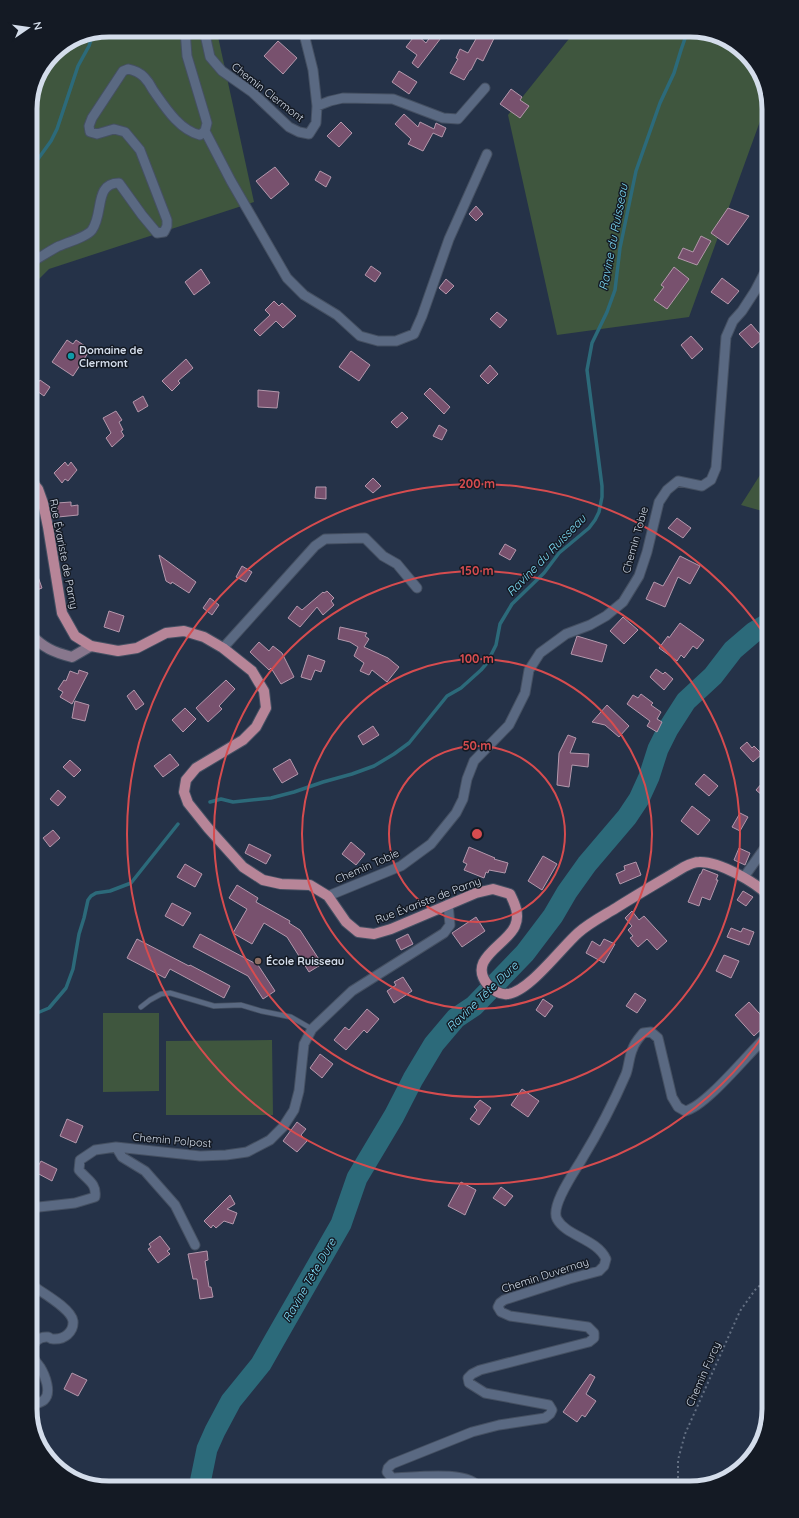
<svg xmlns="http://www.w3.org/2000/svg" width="799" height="1518" font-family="Quicksand,sans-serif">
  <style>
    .green { fill: #3f563e }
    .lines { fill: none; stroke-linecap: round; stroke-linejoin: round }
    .stream { stroke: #2c6a7a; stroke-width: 3.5 }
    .river { stroke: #2c6a7a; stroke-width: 21 }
    .building { fill: #78516e; stroke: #b498ac }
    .lane-casing { stroke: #455062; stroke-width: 6 }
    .street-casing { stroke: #455062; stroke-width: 11 }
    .secondary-casing { stroke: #455062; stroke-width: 12 }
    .primary-casing { stroke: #455062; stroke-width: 12 }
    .path { stroke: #647083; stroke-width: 2; stroke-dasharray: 2 3; stroke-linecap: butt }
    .lane { stroke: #5a6982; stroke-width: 4.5 }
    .street { stroke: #5a6982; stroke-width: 9 }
    .secondary { stroke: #88778d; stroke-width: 10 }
    .primary { stroke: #b78598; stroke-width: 10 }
    .ring { fill: none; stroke: #d64c4f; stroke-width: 2 }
    .culture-dot { fill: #0f9aa8; stroke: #141a24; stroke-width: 1.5 }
    .education-dot { fill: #8d6e63; stroke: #141a24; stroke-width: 1.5 }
    .labels { text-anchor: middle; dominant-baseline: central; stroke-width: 3; stroke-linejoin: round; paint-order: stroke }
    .street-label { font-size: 11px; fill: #d4ddeb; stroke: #141a24 }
    .poi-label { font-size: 11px; font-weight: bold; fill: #d4ddeb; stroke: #141a24; text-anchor: start }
    .water-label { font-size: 12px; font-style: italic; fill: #7fdff9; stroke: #141a24 }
    .rim { fill: none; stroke: #d4ddeb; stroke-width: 5 }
    .centre { fill: #d64c4f; stroke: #141a24; stroke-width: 2 }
    .ring-label { font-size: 12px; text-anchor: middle; font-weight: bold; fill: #d64c4f; stroke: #141a24; stroke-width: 3; stroke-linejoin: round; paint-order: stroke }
  </style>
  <rect width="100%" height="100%" fill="#253248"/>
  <path class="green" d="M110 30H220L217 32 254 202 49 269 30 288V105L36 79 53 53 79 36Z
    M576 30H695L738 46 763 79 767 102 689 317 557 335 508 115Z
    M769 461V513L741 505Z
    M103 1013H159V1091L103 1092Z
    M272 1040 273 1115H166V1041Z"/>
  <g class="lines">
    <path class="stream" d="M30 170 51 141 57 129 78 66 89 46 93 33
      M210 802 221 799 233 802 271 798 294 792 323 782 352 774 374 766 394 754 409 743 447 696 461 688 481 670 487 663 496 645 500 624 512 604 544 573 559 553 589 528 595 520 599 512 602 497V486L587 370 592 343 607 312 615 290 620 248 636 171 660 103 674 73 681 50 688 30
      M30 1016 49 1008 66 988 73 969 79 934 84 918 88 900 91 896 96 893 110 891 131 883 178 824"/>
    <path class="river" d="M199 1488 207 1449 215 1431 231 1401 261 1364 274 1341 341 1224 357 1178 394 1116 413 1079 434 1044 456 1018 474 1006 525 953 553 916 567 892 587 864 627 817 639 799 649 777 658 749 668 729 686 701 713 676 733 650 754 632 769 623"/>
  </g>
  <path class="building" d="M435 30H439L444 34 418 68 412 63 417 55 406 47 416 34 426 43Z
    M481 30H498L483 61 477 58 471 70H470L464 80 450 73 458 59 456 58 460 49 468 53Z
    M278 41 297 58 283 74 264 56Z
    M399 71 417 82 409 94 392 82Z
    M511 89 522 97 520 100 529 106 520 118 500 104Z
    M404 114 418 127 420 122 434 129 436 123 446 128 442 137 433 133 423 151 408 144 411 139 395 124Z
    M341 122 352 133 339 147 327 136Z
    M275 167 289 184 271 199 256 181Z
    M320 171 331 177 326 187 315 180Z
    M476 206 483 214 476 221 469 214Z
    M728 208 749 216 728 245 711 233Z
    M701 236 711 241 697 265 678 258 683 248 693 252Z
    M371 266 381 273 375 282 365 275Z
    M674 267 689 279 667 309 654 300 664 287 661 285Z
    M201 269 210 283 194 295 185 282Z
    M722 278 739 291 728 304 711 292Z
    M446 279 454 286 446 294 439 288Z
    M274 301 279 306 282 303 296 316 283 328 276 321 260 336 254 330 270 315 265 310Z
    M497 312 507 320 500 328 490 319Z
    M751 324 763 338 752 348 739 334Z
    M691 336 703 349 692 359 681 345Z
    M67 340 73 344 76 340 85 346 83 350 88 353 73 376 52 362Z
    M351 351 370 365 359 381 339 367Z
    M186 359 193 368 178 381 180 383 172 391 162 381Z
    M490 365 498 374 488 384 480 376Z
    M40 380 50 387 44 396 34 389Z
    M430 388 450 407 444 414 424 394Z
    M258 390 279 392 277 408 258 407Z
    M143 396 148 406 138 412 133 402Z
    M116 411 122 420 119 422 123 430 121 431 124 436 112 447 106 438 111 433 103 418Z
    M402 412 408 418 397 428 391 422Z
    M439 425 447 430 442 440 433 436Z
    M65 462 68 466 71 462 77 470 68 481 65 479 62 483 54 473Z
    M373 478 381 486 373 493 365 486Z
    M316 487H326V499L315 498Z
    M71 502V506L78 505V515L58 517 57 503Z
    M677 518 691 528 683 538 668 528Z
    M505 544 516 550 510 560 499 554Z
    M159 555 196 582 189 593 172 582 171 584 166 581Z
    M680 556 700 566 690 584 678 577 665 607 646 599 654 582 663 586Z
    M31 557 42 588 30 593V558Z
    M242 566 252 572 246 582 236 577Z
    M327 591 334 598 331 601 334 605 323 615 317 607 300 627 288 618 297 606 302 610 323 592 324 593Z
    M210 598 219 605 212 615 203 608Z
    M109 611 124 616 119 632 104 627Z
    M623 617 638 630 624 644 610 631Z
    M680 623 704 640 697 649 693 646 684 658 681 655 677 661 659 648 668 636 669 638Z
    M340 627 367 633 365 636 369 639 364 647 388 658 399 667 387 682 372 670 369 675 360 671 364 663 354 656 358 647 350 642 338 639Z
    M577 636 607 645 602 662 571 654Z
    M259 642 269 651 273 646 282 653 294 677 281 684 271 668 269 670 250 652Z
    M308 655 325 661 321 672 315 670 311 680 301 677Z
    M656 669 663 674 665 672 673 679 664 690 650 677Z
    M79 670 88 673 72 704 60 697 63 692 58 689 64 680 66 681 70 671 78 674Z
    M226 680 235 689 219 706 222 709 208 722 196 708Z
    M134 690 144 704 136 710 127 696Z
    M641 694 653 703 651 705 661 712 657 719 662 722 657 732 647 726 650 721 627 704 633 695 638 698Z
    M75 701 89 705 85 721 72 718Z
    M607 705 629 726 619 737 605 725 592 722Z
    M185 708 196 719 183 732 172 720Z
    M373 726 379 735 363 745 358 736Z
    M568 735 576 738 570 753 589 754 588 767 572 765 569 787 557 785 559 753Z
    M747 742 752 748 754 746 762 754 753 762 740 748Z
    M170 754 179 765 163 777 154 766Z
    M290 759 298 774 282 783 273 769Z
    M70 760 81 770 74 777 63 767Z
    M704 774 718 786 709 796 695 784Z
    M769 775V790L763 796 756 790Z
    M58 790 66 797 58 806 50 799Z
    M692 806 710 820 698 835 681 821Z
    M740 813 748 817 740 831 732 827Z
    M53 830 60 838 50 847 43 838Z
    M351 842 365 854 356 865 342 854Z
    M249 844 271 855 266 864 245 853Z
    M469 847 495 858 494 859 508 863 505 873 489 870 488 873 486 872 484 878 464 870 467 864 463 862Z
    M739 848 750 853 745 865 734 860Z
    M543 856 557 864 542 890 528 881Z
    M636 862 641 875 620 884 616 874 625 870 624 866Z
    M185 864 202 874 195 887 177 877Z
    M703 869 718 875 716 880H718L710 900 702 897 699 906 688 902 700 874H701Z
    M237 885 258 898 256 902 290 921 289 923 300 930 322 964 309 972 287 937 264 923 252 944 233 933 247 909 229 898Z
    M743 891 753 897 746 906 737 900Z
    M172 903 191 913 183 926 165 916Z
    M632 911 639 920 644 916 667 941 657 950 647 939 638 947 630 938 633 936 628 930 632 926 625 918Z
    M476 917 485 931 462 947 452 933Z
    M731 928 741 932 743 928 754 932 749 945 727 937Z
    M200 934 258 965 275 991 263 999 248 976 193 947Z
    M408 934 413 944 401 950 396 940Z
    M137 939 189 966 190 965 230 986 224 998 170 969 165 978 127 958Z
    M604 939 615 944 604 963 586 953 592 941 600 946Z
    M724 955 739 961 731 978 716 971Z
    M403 977 412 991 394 1003 387 991 396 985 394 982Z
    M635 993 646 1000 637 1013 626 1006Z
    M543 999 553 1006 545 1017 536 1010Z
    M749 1002 768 1023 754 1036 735 1015Z
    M367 1009 379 1019 367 1033 364 1030 346 1050 334 1040 345 1027 349 1030Z
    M320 1054 333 1064 322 1078 310 1068Z
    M522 1089 539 1101 528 1117 511 1105Z
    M480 1100 491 1108 479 1125 470 1119 477 1110 474 1107Z
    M67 1119 83 1126 76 1143 60 1136Z
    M297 1122 306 1129 301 1135 307 1141 297 1152 283 1141Z
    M41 1161 57 1169 52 1181 35 1172Z
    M461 1182 476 1190 465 1215 448 1206Z
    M501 1187 513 1196 505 1206 493 1198Z
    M230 1195 235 1204 227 1209 237 1213 233 1224 224 1221 216 1228 213 1225 211 1228 204 1221Z
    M160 1236 170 1249 167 1251 170 1254 158 1263 148 1249 151 1247 149 1244Z
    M207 1251 208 1260 205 1261 209 1287H211L213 1297 200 1299 197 1279H193L188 1254Z
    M72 1373 87 1380 78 1396 64 1389Z
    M590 1374 595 1377 586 1394 596 1401 585 1417 582 1415 577 1422 563 1412Z"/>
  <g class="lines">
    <g class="lane-casing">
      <path id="lane" d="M141 1007 150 1000 161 994 170 993 214 1006 241 1005 261 1011 291 1017 312 1029"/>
    </g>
    <g class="street-casing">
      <path id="street" d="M204 30 210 57 222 71 252 92 289 127 299 132 309 134 316 123 317 106 313 70 303 30
        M317 106 330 101 343 98 393 99 443 118 458 119 485 88
        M205 131 231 181 287 278 304 295 337 315 360 336 378 341H396L414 334 422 316 449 239 487 154
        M30 263C39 258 48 252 57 247 65 243 87 237 92 230 104 213 94 183 119 183L142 215 157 233 164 232 167 226V220L140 150 125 132 114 129 97 134 90 132 89 126 92 118 123 71 128 69C133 70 140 73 144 77 148 81 151 86 153 90 165 107 179 130 200 135L205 131 207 123 205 116 187 56 185 30
        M223 648 315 546 325 539 365 538 383 556 397 564 417 588
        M744 877 769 842
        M328 896 401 866 431 844 456 813 463 799 467 779 474 761 509 725 525 693 529 670 540 653 566 634 590 625 606 616 623 602 639 576 647 552 659 502 667 490 678 481 702 486 711 480 716 468 726 337 733 321 742 311 755 291 769 264
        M116 1147 122 1157 145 1171 175 1205 195 1245
        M30 1208 75 1203 95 1197C97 1183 87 1180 79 1170L80 1160 95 1150 116 1147 200 1156 226 1155 247 1152 270 1140 283 1127 294 1110 299 1091 304 1044 312 1029 352 991 444 933 450 925 448 904
        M30 1405C34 1404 41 1403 44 1400 52 1393 45 1375 40 1367 36 1361 32 1359 32 1351 32 1343 39 1336 48 1337 51 1338 50 1339 53 1339 64 1340 74 1332 73 1321 71 1308 41 1292 30 1284
        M479 1488C470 1469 410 1478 392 1478L387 1472 388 1468 392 1464 472 1432 499 1425 545 1418 550 1414 552 1410 549 1405 485 1393 469 1383 468 1378 472 1374 480 1370 589 1342 594 1338V1333L588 1327 510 1316 501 1312 498 1307 500 1303 504 1300 569 1279 599 1271 604 1266 606 1259C597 1239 566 1236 557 1219 550 1206 575 1171 582 1159 599 1131 613 1104 626 1074 629 1066 629 1056 633 1048 635 1042 640 1037 643 1033L651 1032 658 1038 672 1097 678 1107 685 1111C706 1107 750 1051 769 1034"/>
    </g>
    <g class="secondary-casing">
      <path id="secondary" d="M30 634C44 648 53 652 72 657L91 646"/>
    </g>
    <g class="primary-casing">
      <path id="primary" d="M30 479 38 489 43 503 48 527 62 613 75 636 91 646 118 651 137 648 166 633 184 631 204 637 223 648 252 671 264 691 266 708 256 727 243 740 196 768 186 780 184 792 188 803 208 828 243 867 263 880 281 884 310 885 328 896 346 922 358 932 374 934 391 929 476 893 493 889 510 894C515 904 520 915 515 926 507 945 466 959 488 985 492 990 501 995 507 994 528 993 561 948 578 933 589 923 603 916 616 908 638 894 661 881 684 867 688 865 694 862 699 862 719 861 755 882 769 896"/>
    </g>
    <path class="path" d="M678 1488V1460L685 1434 740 1311 755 1290 769 1277"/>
    <use href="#lane" class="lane"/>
    <use href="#street" class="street"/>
    <use href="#secondary" class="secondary"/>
    <use href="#primary" class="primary"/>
  </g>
  <g class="ring">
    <circle cx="477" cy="834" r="88"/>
    <circle cx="477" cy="834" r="175"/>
    <circle cx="477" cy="834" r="263"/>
    <path d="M769 1027A350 350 0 1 1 769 641"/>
  </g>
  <circle class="culture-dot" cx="71" cy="356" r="4"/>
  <circle class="education-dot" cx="258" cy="961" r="4"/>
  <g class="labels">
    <g class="street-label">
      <text transform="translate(268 92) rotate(38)">Chemin Clermont</text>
      <text transform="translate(635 540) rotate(-74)">Chemin Tobie</text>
      <text transform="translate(64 554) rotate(79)">Rue Évariste de Parny</text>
      <text transform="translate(367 866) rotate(-24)">Chemin Tobie</text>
      <text transform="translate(428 900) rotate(-21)">Rue Évariste de Parny</text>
      <text transform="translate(172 1140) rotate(5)">Chemin Polpost</text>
      <text transform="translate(545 1275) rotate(-18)">Chemin Duvernay</text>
      <text transform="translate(703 1374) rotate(-66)">Chemin Furcy</text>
    </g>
    <g class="poi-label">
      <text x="79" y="350">Domaine de<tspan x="79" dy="13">Clermont</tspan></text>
      <text x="266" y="961">École Ruisseau</text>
    </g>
    <g class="water-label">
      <text transform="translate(613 237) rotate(-79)">Ravine du Ruisseau</text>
      <text transform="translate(546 555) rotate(-46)">Ravine du Ruisseau</text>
      <text transform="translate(482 996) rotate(-44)">Ravine Tête Dure</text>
      <text transform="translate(309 1280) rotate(-60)">Ravine Tête Dure</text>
    </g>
  </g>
  <path d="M0 0H799V1518H0ZM109 37H690A72 72 0 0 1 762 109V1409A72 72 0 0 1 690 1481H109A72 72 0 0 1 37 1409V109A72 72 0 0 1 109 37Z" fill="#141a24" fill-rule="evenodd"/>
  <path class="rim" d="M109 37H690A72 72 0 0 1 762 109V1409A72 72 0 0 1 690 1481H109A72 72 0 0 1 37 1409V109A72 72 0 0 1 109 37Z"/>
  <circle cx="477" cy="834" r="6" class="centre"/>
  <g class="ring-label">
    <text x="477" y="488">200 m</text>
    <text x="477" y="575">150 m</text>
    <text x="477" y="663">100 m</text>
    <text x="477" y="750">50 m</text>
  </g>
  <g transform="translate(28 28) rotate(77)" stroke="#141a24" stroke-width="3" paint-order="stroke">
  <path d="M0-3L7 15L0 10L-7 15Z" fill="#d4ddeb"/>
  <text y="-6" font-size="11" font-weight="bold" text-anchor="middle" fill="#d4ddeb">N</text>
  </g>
</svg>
